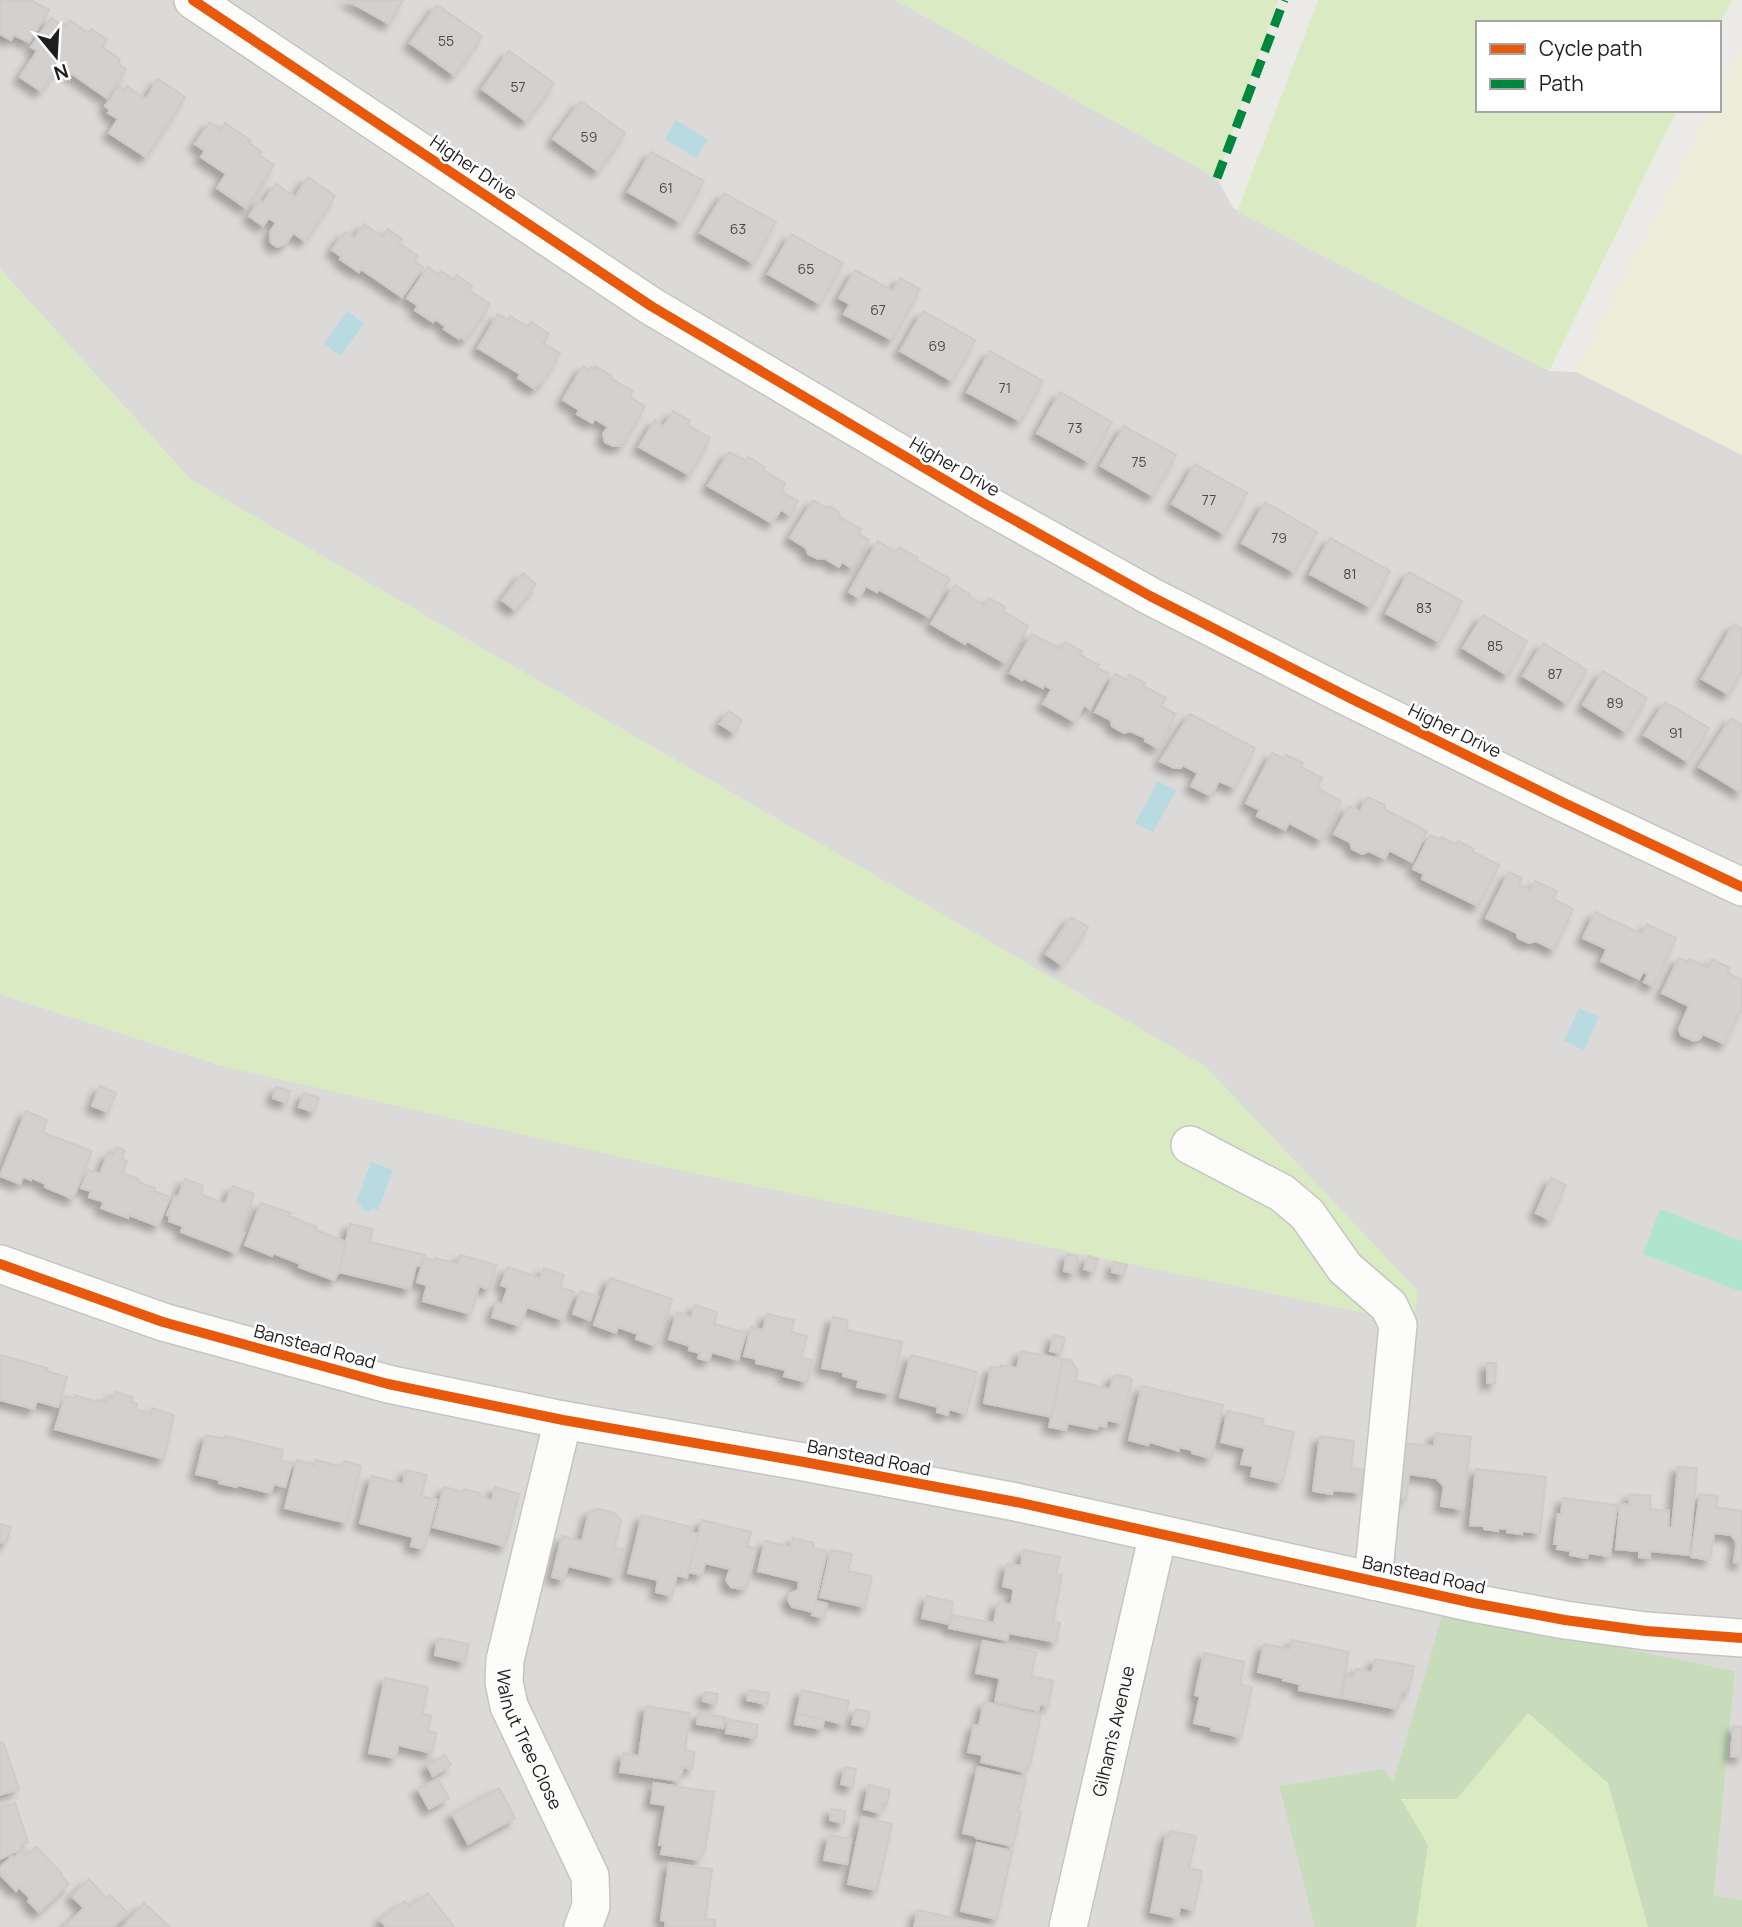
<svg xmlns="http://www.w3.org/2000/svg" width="1742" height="1927" font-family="Manrope,sans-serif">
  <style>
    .residential { fill: #dbdad8 }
    .farmland { fill: #ededd9 }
    .grass { fill: #daebc4 }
    .forest { fill: #c8dcbb }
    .pitch { fill: #b0e5cd }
    .water { fill: #b9dae1 }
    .building { fill: #d3d0ce; stroke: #cfcbc8; stroke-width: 2; filter: url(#shadow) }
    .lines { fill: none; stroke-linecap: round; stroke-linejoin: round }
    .minor-casing { stroke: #c5c4c3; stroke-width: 40 }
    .minor { stroke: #fcfcfb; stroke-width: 37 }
    .quiet { stroke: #00873e; stroke-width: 9; stroke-dasharray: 18 9; stroke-linecap: butt }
    .cycleway-casing { stroke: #fff; stroke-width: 15 }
    .cycleway { stroke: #e8590c; stroke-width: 10 }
    .labels { text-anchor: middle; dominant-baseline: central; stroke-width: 5; stroke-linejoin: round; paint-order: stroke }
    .number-label { font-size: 14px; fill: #4b4a4a }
    .street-label { font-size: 18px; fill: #1e1e1e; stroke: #fff }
  </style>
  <defs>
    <filter id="shadow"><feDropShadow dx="-6" dy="6" stdDeviation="3.5" flood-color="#0004"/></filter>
  </defs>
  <rect width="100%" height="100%" fill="#eceae7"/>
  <path class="residential" d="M0 0H895L1217 178 1233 208 1549 371 1576 372 1742 455V1900L1714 1897 1735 1671 1443 1613 1389 1798 1332 1927H0V994L222 1066 1206 1067 191 480 0 269Z"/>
  <path class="farmland" d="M1742 47V455L1576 372 1710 110H1719V92Z"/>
  <path class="grass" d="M895 0H1278L1217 178Z
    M1318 0H1732L1719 25V23H1478V110H1677L1549 371 1237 212Z
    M0 269 191 480 1206 1067 1418 1291 1413 1323 665 1167 222 1066 0 994Z
    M1735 1671 1714 1897 1717 1927H1338L1453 1706Z"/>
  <path class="forest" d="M1443 1612 1735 1671 1714 1896 1742 1900V1927H1648L1608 1783 1528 1713 1457 1799H1401L1428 1845 1416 1927H1315L1279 1786 1384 1769 1393 1783Z"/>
  <path class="pitch" d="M1660 1209 1742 1241V1292L1643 1254Z"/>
  <path class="water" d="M676 120 708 140 696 158 665 139Z
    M347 311 364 323 341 356 324 344Z
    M1158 781 1176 791 1153 832 1135 823Z
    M1579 1008 1599 1017 1584 1050 1564 1041Z
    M371 1162 393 1170 378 1210 373 1208 368 1212 362 1210 361 1205 356 1202Z"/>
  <path class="building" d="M0 0H33L32 1 49 10 29 42 14 35 11 40 0 34Z
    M347 0H403L389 24Z
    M437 5 482 36 454 75 410 43Z
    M51 18 65 27 70 20 88 33 91 29 107 39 102 47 120 59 118 63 126 69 107 98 59 65 41 91 20 77 37 51 31 47Z
    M509 51 554 83 526 121 482 89Z
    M158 79 185 97 146 157 109 133 118 119 108 113 110 110 105 106 119 86 124 90 127 86 146 99Z
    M581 101 625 133 598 171 553 139Z
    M210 122 221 130 225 123 251 141 249 143 262 152 259 155 274 165 246 208 217 188 226 174 201 157 205 151 195 144Z
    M651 152 704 181 680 222 628 192Z
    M308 177 335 196 305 241 293 233 286 244 277 247 271 243 270 232 276 223 269 218 263 226 249 216 259 201 263 203 276 184 295 197Z
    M724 193 776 222 753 263 700 233Z
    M364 224 382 237 388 229 402 239 399 243 418 256 414 261 423 267 402 297 361 269 359 272 340 259 342 257 332 250 345 232 354 238Z
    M791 234 843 263 820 304 768 274Z
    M428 267 439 275 441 271 454 280 457 275 472 286 469 290 490 304 465 340 461 337 459 339 444 329 446 327 435 319 433 322 415 310 418 306 407 298Z
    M855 270 893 291 900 278 920 289 892 340 844 314 850 304 839 298Z
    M923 311 975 340 952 381 900 351Z
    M498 314 508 320 510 316 528 327 531 322 549 334 543 343 560 353 541 384 539 383 535 389 518 378 520 374 478 348Z
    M990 351 1043 381 1020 421 967 392Z
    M583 366 589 370 591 367 595 369V366L612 376 610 378 633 391 630 397 645 406 622 446H613L605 442 603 434 608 427 595 419 592 423 577 414 579 410 563 400Z
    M1060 392 1112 422 1089 462 1037 433Z
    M673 411 690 421 688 425 710 438 689 475 639 447 655 420 664 426Z
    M1124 426 1176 455 1153 496 1101 466Z
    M729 452 746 461 748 457 765 467 763 470 785 483 781 492 798 501 790 515 781 510 772 523 708 486Z
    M1195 464 1247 493 1224 534 1172 504Z
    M813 500 825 507 829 506 838 511 840 517 861 529 858 534 869 540 852 568 842 562 839 567 824 558 818 559 808 554 806 548 790 538Z
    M1265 502 1317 532 1294 572 1242 543Z
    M1330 538 1390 571 1370 607 1310 574Z
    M878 541 896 552 899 547 918 558 917 560 950 579 929 617 878 589 877 592 866 586 859 598 849 592Z
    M1409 572 1462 601 1439 642 1386 613Z
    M523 573 536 584 515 610 502 600Z
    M955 585 970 594 969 596 984 606 989 598 1006 607 1003 611 1028 626 1005 663 967 641 965 644 931 624Z
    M1483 615 1527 641 1507 675 1463 648Z
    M1734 624 1742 629V671L1728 694 1702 679Z
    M1032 634 1060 649 1065 642 1082 651 1080 655 1099 665 1097 668 1109 674 1090 709 1084 705 1075 722 1043 704 1052 689 1044 685 1043 688 1024 678 1022 680 1010 673Z
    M1543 643 1587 670 1566 703 1523 676Z
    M1603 671 1647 698 1626 732 1583 705Z
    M1115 674 1127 680 1129 675 1145 683 1143 686 1166 698 1161 706 1176 714 1158 748 1145 741 1146 738 1130 731 1124 733 1112 726 1111 720 1095 712Z
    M1665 702 1709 728 1688 762 1644 735Z
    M729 711 742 720 734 733 720 724Z
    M1190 714 1255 748 1235 788 1219 781 1211 796 1191 786 1198 773 1183 765 1181 768H1174L1160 761Z
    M1731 718 1742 725V793L1699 767Z
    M1272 753 1284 759 1286 755 1303 763 1301 767 1322 778 1317 788 1341 801 1321 840 1289 823 1285 830 1257 816 1260 810 1246 803Z
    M1367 797 1385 805 1384 809 1427 831 1412 862 1389 850 1385 859 1369 851 1362 854 1352 849 1350 842 1334 834 1349 806 1360 811Z
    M1430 835 1441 840 1442 837 1457 845 1458 841 1474 849 1473 852 1499 865 1478 906 1422 879 1424 874 1413 869Z
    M1509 872 1522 878 1519 885 1530 890 1535 881 1557 891 1553 899 1573 909 1554 950 1536 941 1529 943 1518 938 1517 933 1486 918Z
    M1595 912 1642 934 1647 924 1676 938 1653 986 1644 982 1648 974 1643 972 1639 979 1601 961 1607 949 1583 938Z
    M1071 917 1088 927 1062 965 1046 954Z
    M1679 958 1688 962 1689 959 1708 968 1712 959 1730 968 1727 973 1742 980V1007L1725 1044 1703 1034 1700 1039 1694 1041 1681 1035 1679 1029 1689 1006 1662 993Z
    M100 1086 116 1093 108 1112 92 1106Z
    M276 1087 290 1091 287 1103 273 1098Z
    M304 1093 319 1098 314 1112 299 1107Z
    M26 1111 47 1120 42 1132 92 1151 73 1199 45 1187 46 1184 32 1178 31 1180 23 1177 20 1184 0 1176Z
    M117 1147 125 1151 122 1159 127 1161 122 1173 139 1179 138 1182 155 1188 154 1191 170 1197 158 1226 129 1215 128 1218 101 1208 104 1202 89 1197 91 1191 81 1188 88 1169 100 1174 108 1153 113 1156Z
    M1551 1178 1566 1185 1550 1220 1536 1213Z
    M185 1179 203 1186 200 1194 225 1204 233 1186 254 1194 240 1231 244 1233 236 1253 181 1232 183 1226 169 1221 170 1216 167 1215 175 1196 178 1197Z
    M261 1203 291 1213 289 1216 317 1227 316 1230 346 1242 339 1272 334 1280 299 1267 301 1264 273 1253 272 1256 245 1245Z
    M350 1224 373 1229 370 1242 425 1255 419 1266H416L410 1289 339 1272Z
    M1067 1254 1078 1256 1075 1273 1064 1271Z
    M460 1255 496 1265 489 1289 479 1286 471 1314 423 1301 427 1285 417 1282 424 1258 435 1261V1258L458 1264Z
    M1088 1256 1098 1259 1094 1272 1084 1269Z
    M1114 1262 1127 1265 1124 1275 1112 1272Z
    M508 1267 540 1278 544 1268 564 1275 560 1287 574 1292 563 1320 527 1307 520 1326 492 1317 497 1302 502 1304 508 1288 501 1285Z
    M610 1278 672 1299 656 1346 636 1339 638 1334 618 1327 616 1333 594 1325Z
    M581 1291 598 1297 590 1320 573 1314Z
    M695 1305 717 1312 714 1324 746 1333 738 1360 712 1352 709 1361 698 1358 700 1353 689 1350 690 1346 669 1339 677 1312 691 1317Z
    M767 1314 794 1320 791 1332 807 1336 801 1358 812 1360 807 1382 784 1376 786 1370 756 1363 757 1359 744 1356 751 1327 763 1330Z
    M833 1317 848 1320 846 1330 902 1342 891 1394 857 1387 859 1380 843 1376V1372L822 1368Z
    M1054 1335 1065 1338 1061 1353 1050 1351Z
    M1021 1351 1063 1359 1052 1417 984 1403 991 1367 1000 1368 1001 1365 1017 1368Z
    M0 1355 47 1368 46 1371 67 1377 58 1407 37 1401 34 1409 0 1400Z
    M911 1355 977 1372 966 1414 949 1409 948 1415 937 1412 938 1407 900 1397Z
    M1063 1359 1071 1360 1078 1371 1076 1381 1110 1389 1113 1377 1116 1375 1129 1377 1132 1380 1122 1423 1107 1420 1106 1427 1098 1425 1097 1429 1068 1423 1066 1430 1049 1427Z
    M1487 1363H1496L1495 1383H1487Z
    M1142 1386 1223 1405 1211 1458 1192 1453V1450L1179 1447V1451L1150 1442 1148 1445 1129 1440Z
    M115 1392 133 1397 132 1402 137 1404 135 1409 151 1414 152 1408 174 1415 164 1459 55 1429 65 1396 75 1398V1395L97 1402V1400L106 1402 107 1397 113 1399Z
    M1228 1411 1264 1419 1262 1425 1294 1432 1282 1483 1251 1476 1253 1466 1241 1464 1245 1448 1221 1442Z
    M1436 1433 1471 1437 1463 1509 1441 1506 1444 1486 1436 1478 1409 1474 1406 1499 1394 1497 1400 1443 1434 1446Z
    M206 1435 224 1439 225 1436 283 1450 280 1460 292 1463 285 1487 274 1484 271 1493 238 1485 237 1487 219 1483 220 1480 196 1474Z
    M1320 1436 1354 1441 1351 1468 1363 1470 1361 1493 1333 1490 1332 1494 1313 1491Z
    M297 1460 315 1465 316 1460 343 1467 344 1461 361 1466 347 1523 285 1508Z
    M1678 1467 1697 1468 1689 1555 1650 1551V1558L1639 1557V1551L1616 1549 1620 1504 1629 1505 1630 1494 1650 1496V1509L1669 1511 1668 1527H1672Z
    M1476 1469 1546 1477 1540 1533 1522 1531V1534L1507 1532V1529L1498 1528V1531L1484 1529V1526L1470 1525Z
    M406 1470 427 1475 421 1496 437 1500 424 1549 411 1546 413 1537 360 1523 372 1476 403 1484Z
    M444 1487 463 1492 464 1489 480 1493V1497L492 1500 495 1487 519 1494 505 1546 433 1527Z
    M1700 1494 1718 1496 1716 1507 1742 1511V1564L1734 1562 1737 1542 1731 1535 1714 1533 1710 1560 1691 1557Z
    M1563 1498 1617 1505 1610 1556 1588 1553 1587 1558 1570 1555 1571 1551 1557 1549 1558 1544H1554L1558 1514 1561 1515Z
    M599 1509 614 1513 621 1520 614 1548 623 1549 616 1578 568 1566 564 1580 552 1577 562 1536 582 1541 589 1512Z
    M642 1515 691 1527 690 1532 698 1534 687 1578 677 1575 672 1596 656 1592 658 1580 628 1573Z
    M702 1520 751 1532 747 1546 756 1548 747 1586 741 1589 731 1587 726 1580 730 1569 705 1563 702 1575 688 1572Z
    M0 1524 11 1527 6 1543 0 1542Z
    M793 1538 814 1543 813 1548 827 1551 813 1612 792 1607 788 1600 790 1594 798 1590 799 1581 758 1571 765 1541 791 1547Z
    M831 1550 852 1554 848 1571 872 1576 865 1607 820 1597Z
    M1024 1550 1060 1557 1056 1574 1062 1575 1053 1621 1060 1623 1056 1642 1009 1633 1007 1640 949 1628 952 1615 994 1623 998 1602 1011 1605 1014 1589 1003 1586 1007 1564 1021 1566Z
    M927 1596 953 1602 949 1624 922 1618Z
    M816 1601 827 1604 824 1618 812 1615Z
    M438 1638 469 1644 465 1662 435 1655Z
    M1292 1640 1349 1652 1340 1698 1299 1690 1300 1684 1283 1680 1284 1678 1258 1672 1264 1644 1290 1649Z
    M983 1641 1036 1652 1031 1676 1053 1681 1048 1706 1040 1704 1038 1711 995 1702 1000 1678 976 1673Z
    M1204 1653 1244 1662 1240 1684 1252 1687 1241 1737 1211 1730 1212 1727 1194 1723 1200 1696 1195 1695Z
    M1375 1659 1414 1666 1408 1692 1402 1691 1398 1709 1342 1698 1346 1676 1354 1677 1356 1669 1372 1672Z
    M385 1678 428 1687 422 1714 431 1716 428 1731 436 1733 432 1753 398 1745 396 1758 369 1753Z
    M749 1690 769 1693 767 1704 747 1700Z
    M802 1690 849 1701 843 1724 797 1713Z
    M705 1692 718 1694 716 1704 703 1701Z
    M984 1702 1041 1715 1030 1765 1027 1764 1025 1772 981 1762 983 1755 968 1752 974 1725 979 1726Z
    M646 1706 690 1713 685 1750 695 1752 692 1769 683 1767 680 1781 620 1772 623 1753 639 1756Z
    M856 1709 870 1712 867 1727 852 1724Z
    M699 1713 725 1717 723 1728 697 1724Z
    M797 1713 824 1720 822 1729 795 1724Z
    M728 1719 758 1725 756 1738 726 1733Z
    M1733 1726 1742 1727V1757L1731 1756Z
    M3 1742 19 1789 0 1795V1743Z
    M445 1755 451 1765 433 1776 427 1765Z
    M845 1767 856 1769 853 1787 841 1784Z
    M978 1767 1026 1778 1018 1811 1021 1812 1013 1846 976 1838V1836L963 1833Z
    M438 1779 449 1798 429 1809 418 1789Z
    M654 1783 714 1792 705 1850H702L700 1860 661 1854 663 1845H659L666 1805 651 1803Z
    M869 1785 890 1790 887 1804 883 1803 881 1813 864 1809Z
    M499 1788 515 1818 468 1844 452 1814Z
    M15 1803 28 1842 20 1845 21 1849 0 1859V1808Z
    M831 1809 845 1811 844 1823 830 1820Z
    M862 1817 892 1824 877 1890 848 1884Z
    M1170 1831 1196 1836 1189 1868 1202 1871 1194 1910 1180 1907 1178 1918 1151 1912 1166 1836 1169 1837Z
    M829 1835 851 1839 847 1864 824 1860Z
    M977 1843 1012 1851 997 1919 961 1911Z
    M37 1847 62 1874 61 1875 69 1884 39 1912 28 1901 30 1898 19 1887 16 1891 0 1874V1868L12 1856 14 1858 21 1851 26 1856Z
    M669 1863 712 1869 705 1919 715 1920V1927H665L666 1921 661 1920Z
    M89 1879 107 1899 110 1895 128 1913 113 1927H64L84 1908 72 1896Z
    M428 1893 454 1927H386L380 1920 405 1901 410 1907Z
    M144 1903 170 1927H123Z
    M918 1910 990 1926V1927H914Z"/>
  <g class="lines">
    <g class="minor-casing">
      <g id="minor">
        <path d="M193 0 651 306 982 502 1150 596 1352 699 1562 802 1742 887"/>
        <path d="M1190 1145 1282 1193 1307 1214 1345 1268 1389 1306 1398 1325 1373 1581"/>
        <path d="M0 1264 163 1322 388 1384 563 1420 804 1462 1016 1502 1473 1603 1565 1620 1646 1631 1742 1638"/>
        <path id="s1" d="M563 1420 505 1660 504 1682 509 1706 590 1876 591 1906 583 1927"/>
        <path id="s2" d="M1068 1927 1158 1534"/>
      </g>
    </g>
    <use href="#minor" class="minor"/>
    <path class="quiet" d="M1217 178 1284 0"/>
    <g class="cycleway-casing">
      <path id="cycleway" d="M193 0 651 306 982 502 1150 596 1352 699 1562 802 1742 887
        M0 1264 163 1322 388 1384 563 1420 804 1462 1016 1502 1473 1603 1565 1620 1646 1631 1742 1638"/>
    </g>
    <use href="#cycleway" class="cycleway"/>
  </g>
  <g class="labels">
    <g class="number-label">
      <text x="446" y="40">55</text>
      <text x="518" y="86">57</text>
      <text x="589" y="136">59</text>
      <text x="666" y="187">61</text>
      <text x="738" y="228">63</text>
      <text x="806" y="268">65</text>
      <text x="878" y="309">67</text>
      <text x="937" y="345">69</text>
      <text x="1005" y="387">71</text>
      <text x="1075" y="427">73</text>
      <text x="1139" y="461">75</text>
      <text x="1209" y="499">77</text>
      <text x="1279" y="537">79</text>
      <text x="1350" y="573">81</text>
      <text x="1424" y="607">83</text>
      <text x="1495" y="645">85</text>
      <text x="1555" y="673">87</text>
      <text x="1615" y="702">89</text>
      <text x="1676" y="732">91</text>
    </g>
    <g class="street-label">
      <text transform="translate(474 167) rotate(34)">Higher Drive</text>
      <text transform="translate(955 466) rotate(30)">Higher Drive</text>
      <text transform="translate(1455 730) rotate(26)">Higher Drive</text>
      <text transform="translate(315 1346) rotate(15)">Banstead Road</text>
      <text transform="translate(869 1457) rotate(11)">Banstead Road</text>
      <text transform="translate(1424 1574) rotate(12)">Banstead Road</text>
      <text stroke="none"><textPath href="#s2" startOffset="201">Gilham's Avenue</textPath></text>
      <text stroke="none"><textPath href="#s1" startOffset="331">Walnut Tree Close</textPath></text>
    </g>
  </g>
  <rect x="1476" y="21" width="245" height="91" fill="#ffffff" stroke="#a5a5a5" stroke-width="2"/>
  <rect x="1490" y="44" width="35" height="10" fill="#e8590c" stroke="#a5a5a5" stroke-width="2"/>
  <text x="1539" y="56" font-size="21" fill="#1e1e1e">Cycle path</text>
  <rect x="1490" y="79" width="35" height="10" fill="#00873e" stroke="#a5a5a5" stroke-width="2"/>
  <text x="1539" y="91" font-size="21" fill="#1e1e1e">Path</text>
  <g transform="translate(56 56) rotate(162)" stroke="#ffffff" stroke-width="5" paint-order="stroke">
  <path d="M0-5L12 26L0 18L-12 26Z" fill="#1e1e1e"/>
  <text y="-10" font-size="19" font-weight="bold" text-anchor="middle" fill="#1e1e1e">N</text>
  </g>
</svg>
